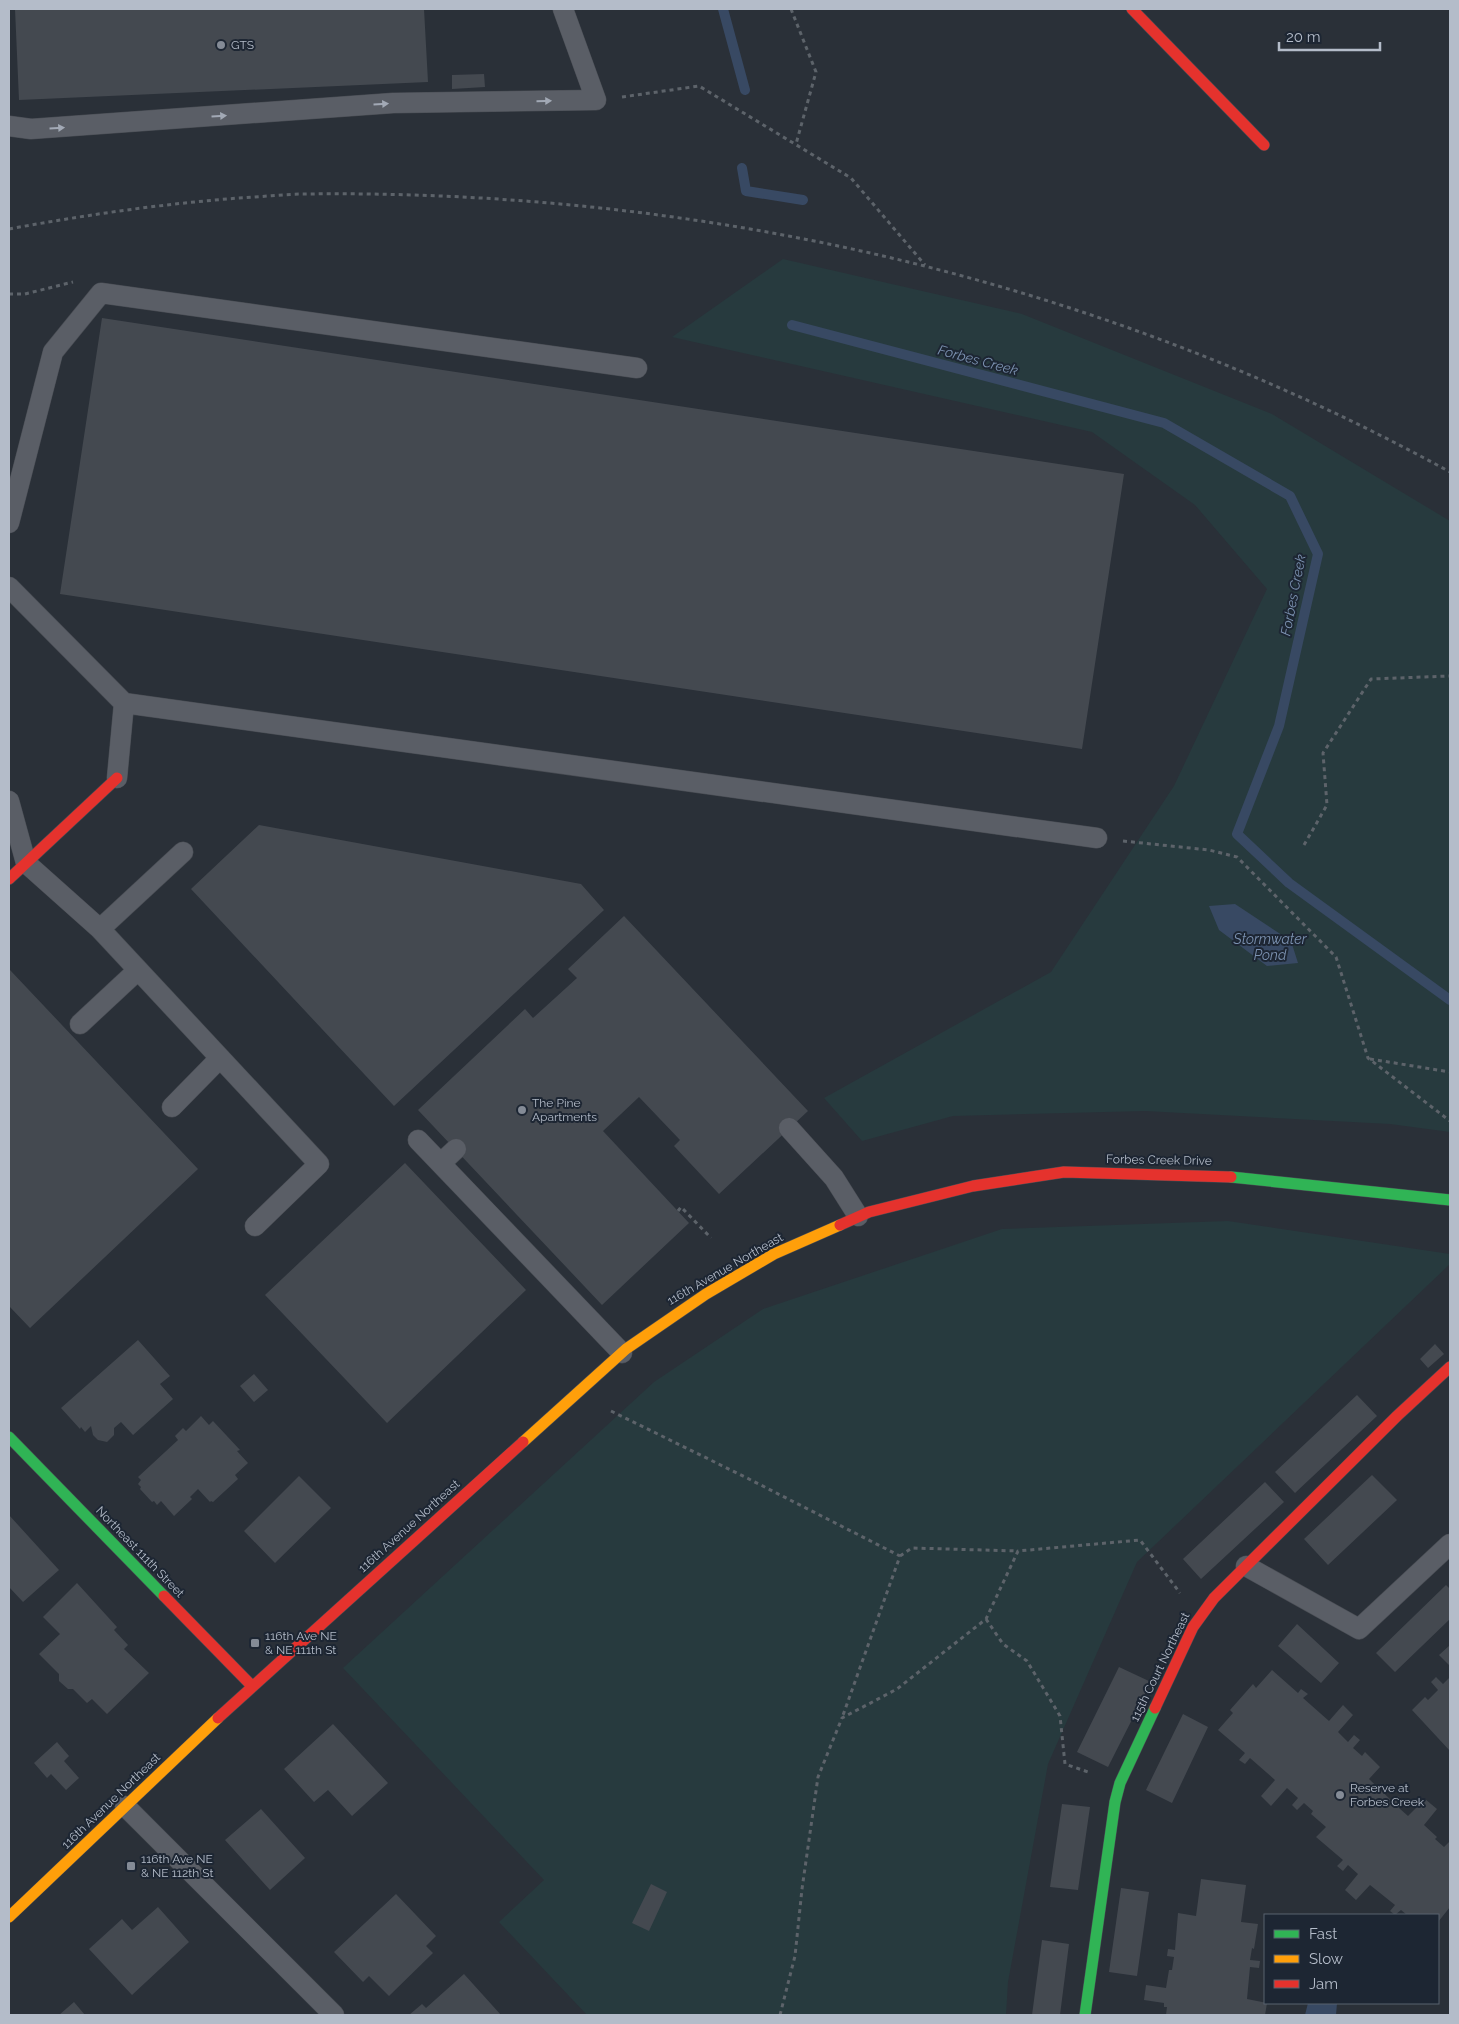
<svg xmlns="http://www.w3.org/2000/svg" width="1459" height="2024" font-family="Raleway,sans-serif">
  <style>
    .green { fill: #273a3e }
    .water { fill: #384963 }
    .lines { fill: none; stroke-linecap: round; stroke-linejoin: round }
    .stream { stroke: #384963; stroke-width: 10 }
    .building { fill: #444950 }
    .lane-casing { stroke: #484c53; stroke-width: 21 }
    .fast-casing { stroke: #484c53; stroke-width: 12 }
    .slow-casing { stroke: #484c53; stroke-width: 12 }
    .jam-casing { stroke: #484c53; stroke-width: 12 }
    .path { stroke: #5d636a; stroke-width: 3; stroke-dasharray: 4 4; stroke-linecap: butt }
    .lane { stroke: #5a5e66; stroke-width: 20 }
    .fast { stroke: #30b455; stroke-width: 11 }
    .slow { stroke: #ff9f0a; stroke-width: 11 }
    .jam { stroke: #e5322d; stroke-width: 11 }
    .oneway { fill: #a2a9b5 }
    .poi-dot { fill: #848b96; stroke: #1d2633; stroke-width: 2 }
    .labels { text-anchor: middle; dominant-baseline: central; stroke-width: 4; stroke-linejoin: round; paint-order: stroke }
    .poi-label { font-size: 12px; fill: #b4bcc9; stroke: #1d2633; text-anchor: start }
    .street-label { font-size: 12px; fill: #b4bcc9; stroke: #1d2633 }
    .water-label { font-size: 14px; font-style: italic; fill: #7c92b1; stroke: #1d2633 }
  </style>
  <rect width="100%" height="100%" fill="#2a3038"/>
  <path class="green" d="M783 259 1022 314 1272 414 1450 521V1132L1390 1124 1145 1111 953 1116 862 1141 824 1098 1051 972 1174 786 1267 589 1195 505 1092 432 672 337Z
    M1228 1221 1450 1254V1264L1137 1562 1048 1764 1008 1982 1006 2015H587L499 1922 544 1880 343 1668 654 1382 763 1309 1002 1229Z"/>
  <path class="water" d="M1235 904 1291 941 1298 963 1267 966 1219 930 1209 906Z
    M1308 2003H1337L1336 2015H1305Z"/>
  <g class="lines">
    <path class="stream" d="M723 9 745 90
      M742 168 746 191 803 200
      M792 325 1164 423 1290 496 1318 554 1279 726 1237 834 1289 883 1450 1000"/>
  </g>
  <path class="building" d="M15 9H424L428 82 19 100Z
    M484 74 485 87 452 89V75Z
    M102 318 1124 474 1082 749 60 594Z
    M259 825 581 884 604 910 394 1106 191 889Z
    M624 916 808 1111 719 1194 674 1146 680 1140 639 1097 603 1131 689 1223 602 1305 418 1110 525 1009 533 1018 577 978 568 969Z
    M10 970 198 1169 30 1328 9 1306Z
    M405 1163 526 1290 387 1423 265 1295Z
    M138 1340 170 1376 160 1384 173 1399 133 1435 121 1422 114 1428V1435L107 1442 98 1440 93 1435 91 1426 85 1432 81 1427 80 1429 61 1408Z
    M1435 1344 1444 1354 1428 1368 1420 1359Z
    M254 1374 268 1390 254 1402 240 1386Z
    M1357 1395 1377 1416 1295 1493 1275 1472Z
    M201 1416 209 1425 213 1421 240 1450 237 1451 248 1463 235 1475 238 1479 213 1502 211 1501 210 1502 198 1489 190 1497 192 1499 174 1516 161 1501 157 1505 154 1501 152 1502 140 1489 141 1487 138 1484 141 1480 138 1477 178 1440 175 1436 183 1428 186 1431Z
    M1372 1475 1397 1500 1328 1565 1304 1539Z
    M299 1476 331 1508 275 1563 244 1531Z
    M1265 1482 1284 1502 1201 1579 1183 1559Z
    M9 1515 59 1570 23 1602 9 1587Z
    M77 1583 117 1627 114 1630 128 1645 124 1649 149 1673 107 1714 92 1699 87 1703 73 1689H68L59 1681V1674L39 1654 60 1634 43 1617Z
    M1446 1585 1450 1589V1619L1395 1672 1376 1653Z
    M1297 1624 1339 1663 1321 1683 1278 1646Z
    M1449 1646 1450 1647V1666L1439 1655Z
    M1119 1667 1151 1682 1108 1767 1077 1752Z
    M1272 1670 1298 1693 1301 1689 1308 1694 1303 1698 1329 1721 1343 1705 1353 1715 1338 1732 1348 1742 1354 1735 1360 1740 1353 1748 1362 1756 1365 1752 1380 1767 1369 1779 1393 1802 1398 1796 1405 1801 1399 1808 1408 1816 1425 1799 1437 1809 1424 1825 1437 1837 1435 1839 1444 1847 1450 1841V1907L1438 1922V1915H1407L1401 1910 1395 1915 1390 1911 1395 1905 1370 1885 1356 1900 1345 1890 1358 1874 1348 1865 1343 1871 1337 1866 1343 1860 1316 1837 1326 1827 1311 1814 1313 1811 1304 1803 1297 1810 1292 1805 1298 1798 1287 1788 1271 1806 1261 1796 1275 1780 1250 1758 1245 1764 1239 1760 1245 1753 1218 1730 1233 1713 1230 1710 1253 1684 1256 1688Z
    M1436 1677 1443 1684 1450 1677V1751L1412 1710 1425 1697 1428 1700 1438 1690 1431 1682Z
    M1183 1714 1208 1727 1172 1803 1146 1790Z
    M333 1724 388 1783 352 1816 328 1790 314 1802 284 1769Z
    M57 1742 69 1756 64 1761 79 1778 66 1790 51 1774 47 1778 34 1763Z
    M1062 1804 1090 1807 1078 1890 1050 1887Z
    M261 1809 305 1858 270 1890 225 1840Z
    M1201 1879 1246 1885 1241 1922 1258 1924 1254 1949 1252 1948 1250 1960 1260 1961 1259 1968 1250 1967 1247 1999 1267 2003 1265 2015H1166L1167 2007H1164V2003L1144 2000 1146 1985 1166 1988 1169 1970H1172L1174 1957 1167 1956 1168 1949 1175 1950 1178 1913 1196 1916Z
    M651 1884 667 1892 649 1931 632 1923Z
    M1121 1888 1149 1892 1137 1976 1109 1972Z
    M396 1894 436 1936 426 1946 433 1953 389 1996 369 1976 363 1982 334 1952Z
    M158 1907 189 1942 132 1995 89 1949 122 1919 132 1930Z
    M1042 1940 1069 1944 1060 2015H1032Z
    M464 1974 501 2015H409L422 2004 426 2008Z
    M74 2002 85 2015H59Z"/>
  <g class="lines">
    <g class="lane-casing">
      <path id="lane" d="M9 126 31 129 393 103 596 100 563 9
        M9 523 53 352 101 293 637 368
        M9 587 124 703
        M117 778 124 703 1097 838
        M9 801 26 863 100 929 319 1164 255 1226
        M100 929 183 852
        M80 1024 138 970
        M172 1107 220 1058
        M789 1128 834 1178 858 1216
        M418 1140 622 1353
        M441 1163 456 1149
        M1246 1566 1359 1629 1450 1544
        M125 1806 334 2015"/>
    </g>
    <g class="fast-casing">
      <path id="fast" d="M1231 1177 1450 1200
        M9 1437 164 1596
        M1085 2015 1115 1802 1120 1783 1155 1708"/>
    </g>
    <g class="slow-casing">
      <path id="slow" d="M523 1442 626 1349 706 1294 774 1254 840 1225
        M9 1917 218 1718"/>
    </g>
    <g class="jam-casing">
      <path id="jam" d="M1132 9 1264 145
        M9 879 117 778
        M840 1225 869 1212 973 1186 1064 1172 1231 1177
        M164 1596 252 1686
        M1155 1708 1193 1627 1214 1598 1397 1416 1450 1367
        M218 1718 523 1442"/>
    </g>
    <path class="path" d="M791 9 816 72 796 144
      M622 97 699 86 851 178 925 265
      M9 229C85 215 161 204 239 198 261 197 284 194 306 194 704 189 1101 280 1450 472
      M9 294H25L73 282
      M1123 841 1209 850 1237 857 1336 957 1368 1058 1450 1121
      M1304 845 1327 805 1323 753 1371 679 1450 676
      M1370 1059 1450 1072
      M678 1211 681 1207 711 1238
      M611 1411 745 1477 900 1556 842 1718
      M900 1556 912 1548 1018 1551
      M986 1619 1003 1644 1027 1661 1060 1716 1065 1764 1091 1773
      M780 2015 795 1956 802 1889 818 1777 842 1718 897 1689 986 1619 1018 1551 1140 1540 1180 1593"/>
    <use href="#lane" class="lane"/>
    <use href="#fast" class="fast"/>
    <use href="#slow" class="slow"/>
    <use href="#jam" class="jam"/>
  </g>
  <defs><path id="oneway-solid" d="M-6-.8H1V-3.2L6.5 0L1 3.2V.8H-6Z" transform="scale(1.25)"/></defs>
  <g class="oneway">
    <use href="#oneway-solid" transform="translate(544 101) rotate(-1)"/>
    <use href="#oneway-solid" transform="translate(381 104) rotate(-4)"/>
    <use href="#oneway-solid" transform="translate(219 116) rotate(-4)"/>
    <use href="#oneway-solid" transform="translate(57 128) rotate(-4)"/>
  </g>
  <g class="poi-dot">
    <circle cx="221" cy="45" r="5"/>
    <circle cx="522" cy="1110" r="5"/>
    <rect x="250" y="1638" width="10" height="10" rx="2.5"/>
    <circle cx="1340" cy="1795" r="5"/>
    <rect x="126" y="1861" width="10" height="10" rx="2.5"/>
  </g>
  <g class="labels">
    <g class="poi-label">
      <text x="231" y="45">GTS</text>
      <text x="532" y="1103">The Pine<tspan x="532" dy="14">Apartments</tspan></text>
      <text x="265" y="1636">116th Ave NE<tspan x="265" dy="14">&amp; NE 111th St</tspan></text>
      <text x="1350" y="1788">Reserve at<tspan x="1350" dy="14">Forbes Creek</tspan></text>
      <text x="141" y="1859">116th Ave NE<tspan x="141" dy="14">&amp; NE 112th St</tspan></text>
    </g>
    <g class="street-label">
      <text transform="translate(1159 1160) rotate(1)">Forbes Creek Drive</text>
      <text transform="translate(725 1269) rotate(-30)">116th Avenue Northeast</text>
      <text transform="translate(409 1526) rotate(-42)">116th Avenue Northeast</text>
      <text transform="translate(140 1552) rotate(46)">Northeast 111th Street</text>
      <text transform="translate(1160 1667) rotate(-64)">115th Court Northeast</text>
      <text transform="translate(111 1801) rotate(-44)">116th Avenue Northeast</text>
    </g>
    <g class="water-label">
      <text transform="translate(978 360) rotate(15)">Forbes Creek</text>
      <text transform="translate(1293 595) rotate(-79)">Forbes Creek</text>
      <text x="1270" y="939">Stormwater<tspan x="1270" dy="16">Pond</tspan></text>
    </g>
  </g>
  <rect width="1459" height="2024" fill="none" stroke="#b4bcc9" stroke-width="20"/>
  <rect x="1264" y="1914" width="175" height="90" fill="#1d2633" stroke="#59626f"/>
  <rect x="1274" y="1930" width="25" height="8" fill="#30b455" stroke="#59626f"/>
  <text x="1309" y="1939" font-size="15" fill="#b4bcc9">Fast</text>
  <rect x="1274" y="1955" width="25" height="8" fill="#ff9f0a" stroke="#59626f"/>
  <text x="1309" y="1964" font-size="15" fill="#b4bcc9">Slow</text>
  <rect x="1274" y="1980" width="25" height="8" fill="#e5322d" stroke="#59626f"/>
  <text x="1309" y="1989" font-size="15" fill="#b4bcc9">Jam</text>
  <path d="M1279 42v8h101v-8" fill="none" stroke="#b4bcc9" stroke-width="2.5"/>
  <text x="1286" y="42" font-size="15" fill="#b4bcc9" stroke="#1d2633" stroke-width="4" paint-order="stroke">20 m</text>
</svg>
